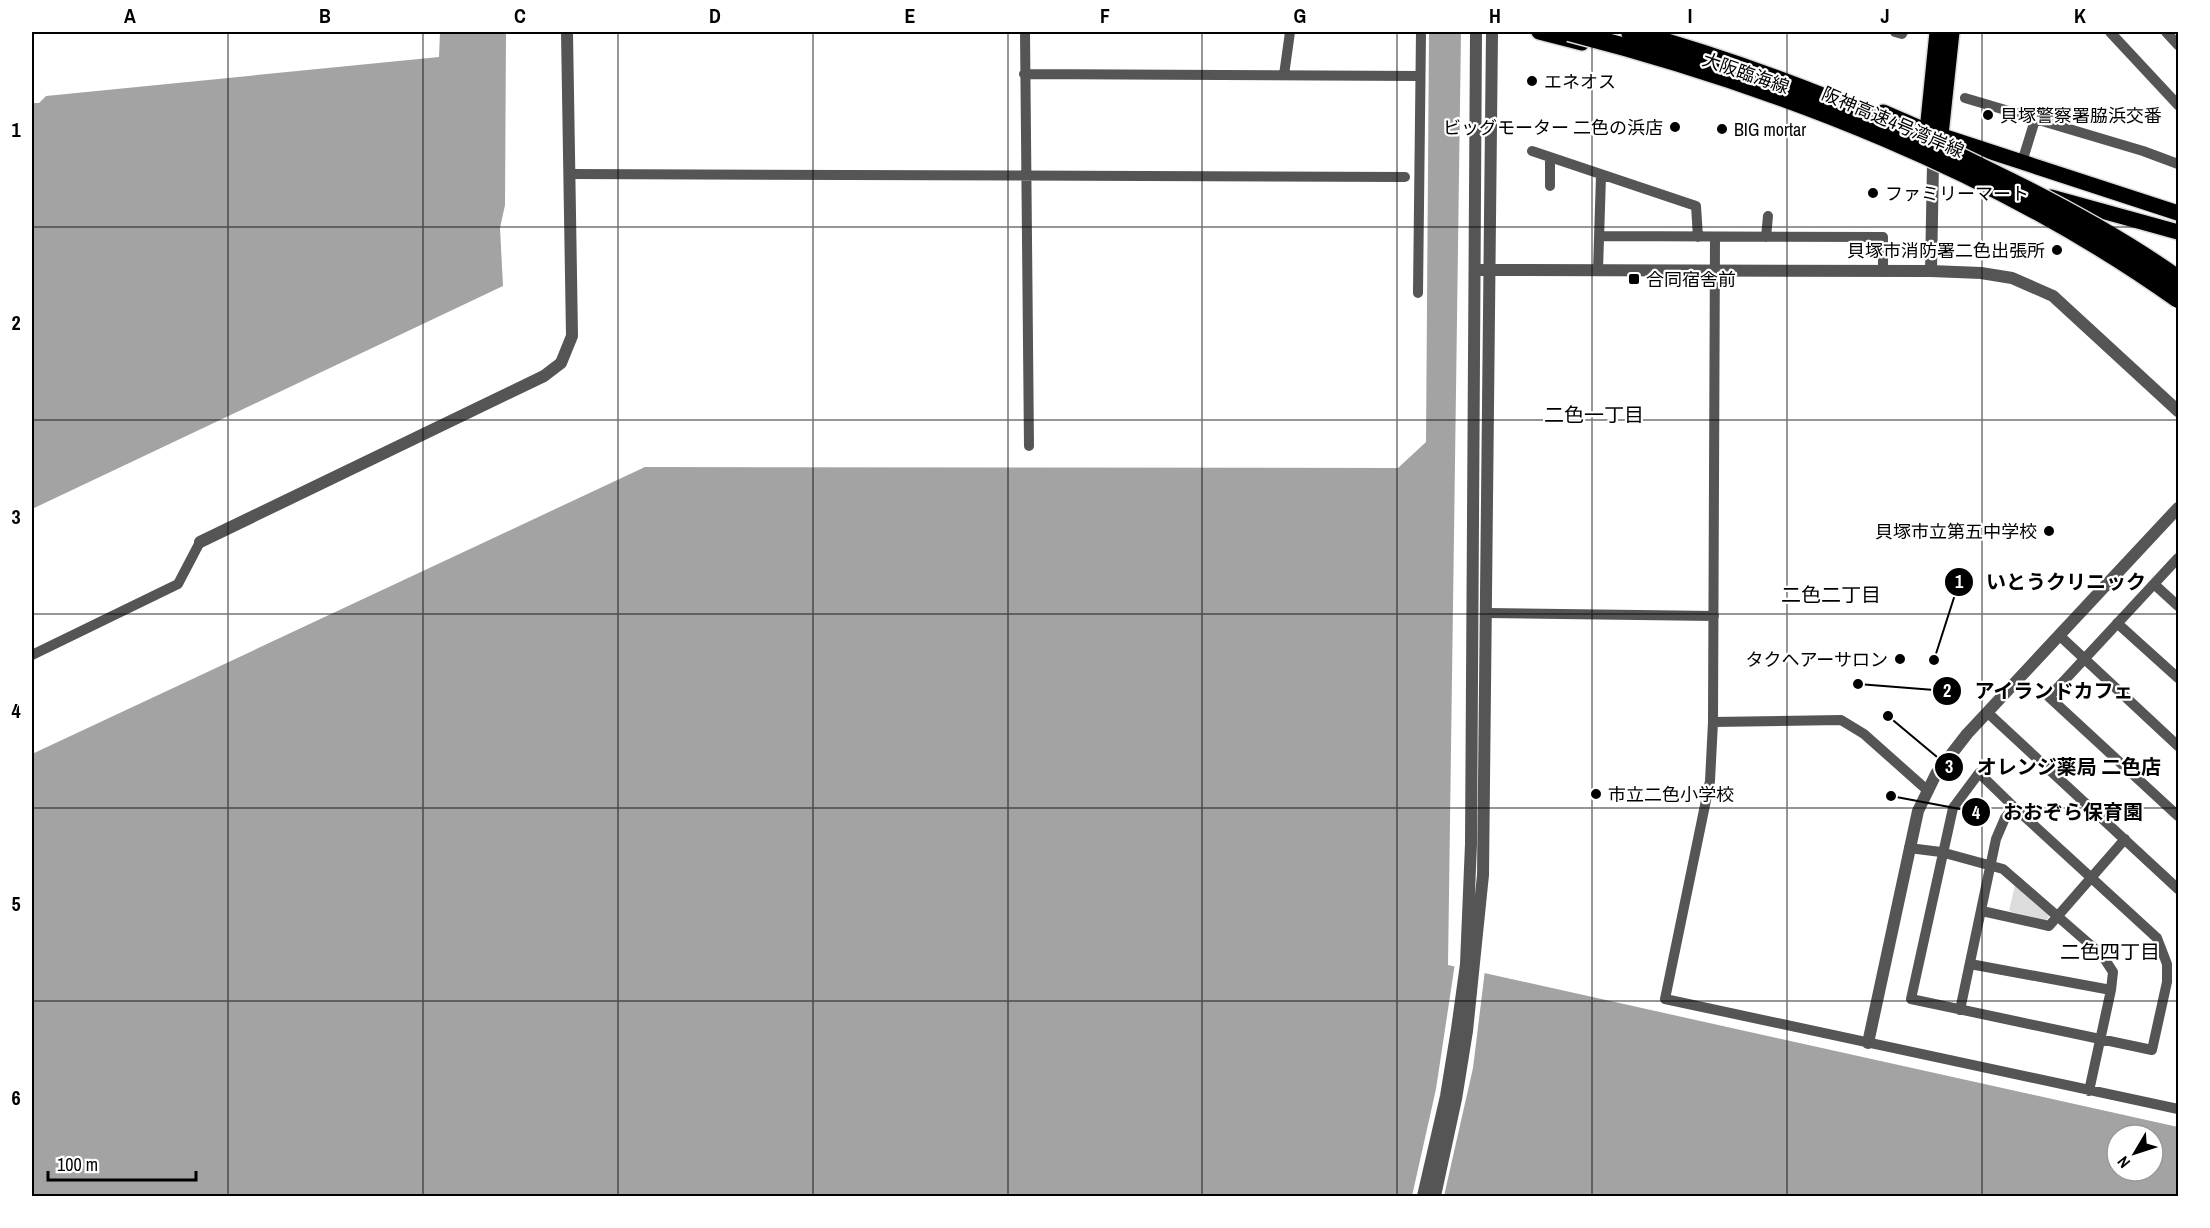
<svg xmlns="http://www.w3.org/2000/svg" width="2210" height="1228" font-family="'Archivo Narrow','Noto Sans JP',sans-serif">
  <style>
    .green { fill: #dcdcdc }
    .water { fill: #a3a3a3; fill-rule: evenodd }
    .pier { fill: #fff }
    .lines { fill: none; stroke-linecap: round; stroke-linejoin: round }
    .primary-casing { stroke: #dbdbdb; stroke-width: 18 }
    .minor { stroke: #555; stroke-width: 10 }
    .tertiary { stroke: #555; stroke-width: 12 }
    .primary { stroke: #000; stroke-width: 15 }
    .motorway-bridge-casing { stroke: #dbdbdb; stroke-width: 21; stroke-linecap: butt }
    .motorway-bridge { stroke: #000; stroke-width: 18 }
    .grid { fill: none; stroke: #000; stroke-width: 1.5; stroke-opacity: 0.55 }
    .poi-dot { fill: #000; stroke: #fff; stroke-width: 2 }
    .labels { text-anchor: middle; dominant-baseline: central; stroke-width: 4.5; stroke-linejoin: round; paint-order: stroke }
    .street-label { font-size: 18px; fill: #000; stroke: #fff }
    .poi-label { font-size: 18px; fill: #000; stroke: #fff; text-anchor: start }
    .neighbourhood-label { font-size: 20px; fill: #000; stroke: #fff }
    .leader { fill: none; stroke: #000; stroke-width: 2 }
    .callout-dot { fill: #000; stroke: #fff; stroke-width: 2 }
    .mark-label { font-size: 18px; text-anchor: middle; font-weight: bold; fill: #fff }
    .callout-label { font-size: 20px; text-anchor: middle; font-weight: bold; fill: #000; stroke: #fff; stroke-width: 4.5; stroke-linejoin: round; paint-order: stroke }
    .neatline { fill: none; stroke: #000; stroke-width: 2 }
    .grid-label { font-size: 20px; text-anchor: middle; font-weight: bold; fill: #000 }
  </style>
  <rect width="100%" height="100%" fill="#fff"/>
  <path class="green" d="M2015 885 2050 915 2046 921 2009 911Z"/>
  <path class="water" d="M440 32H506L505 205 500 228 503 286 32 509V103H39L46 96 439 57Z
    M1429 32H1461L1448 965 2178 1127V1196H32V754L645 467 1398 468 1426 442ZM2117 1135H2153V1171H2117Z"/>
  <path class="pier" d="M1455 963 1485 970 1473 1068 1444 1196H1412L1436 1089Z"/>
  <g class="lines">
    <g class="primary-casing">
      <path id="primary" d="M1539 32 1582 43
        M1883 112 1927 131 2178 213
        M1929 140 1927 131 1937 32
        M1940 144 1952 32
        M2051 197 2178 232"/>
    </g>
    <path class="minor" d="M1025 32 1029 446
      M1895 32 1902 34 1903 32
      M2110 32 2178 105
      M2166 32 2178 45
      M1024 74 1420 76
      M1284 75 1290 32
      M1965 98 2143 151 2178 164
      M1532 151 1696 206 1698 237
      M1550 158V186
      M2022 162 2035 120
      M570 174 1405 177
      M1599 236 1883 237V272
      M1715 237 1713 722 1710 781 1665 999 2178 1109
      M1766 237 1768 216
      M1598 270 1601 176
      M1418 293 1421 32
      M2178 558 2049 697 2178 816
      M2154 584 2178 606
      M1487 613 1714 616
      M2117 623 2178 678
      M2060 636 2178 746
      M32 655 178 584 200 542
      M1988 713 2178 889
      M1713 722 1841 720 1864 734 1927 790
      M1909 848 1941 852 2003 869 2102 955 2113 972 2111 990 2089 1091
      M1982 911 2049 926 2125 839
      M1970 964 2111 990
      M1960 1010 1996 839 2005 818 2014 807 2157 938 2167 964V982L2152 1050 1911 999 1953 808 1979 773 2014 807"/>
    <path class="tertiary" d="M1480 270 1931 271 1981 273 2012 278 2053 296 2178 411
      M1931 271 1933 163
      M200 542 544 376 561 363 572 336 567 32
      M1868 1043 1918 811 1936 774 1967 734 2178 508
      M1423 1196 1446 1096 1457 1029 1466 964 1471 844 1476 32
      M1435 1196 1456 1099 1467 1031 1483 875 1492 32"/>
    <use href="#primary" class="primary"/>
    <g class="motorway-bridge-casing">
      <path id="motorway-bridge" d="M1569 32C1780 86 2000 172 2178 299
        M1630 32C1754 66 1874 114 1989 171 2055 203 2119 237 2178 279"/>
    </g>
    <use href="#motorway-bridge" class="motorway-bridge"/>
  </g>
  <path class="grid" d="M228 32V1196M423 32V1196M618 32V1196M813 32V1196M1008 32V1196M1202 32V1196M1397 32V1196M1592 32V1196M1787 32V1196M1982 32V1196M32 227H2178M32 420H2178M32 614H2178M32 808H2178M32 1001H2178"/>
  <g class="poi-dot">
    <circle cx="1532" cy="81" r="6"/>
    <circle cx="1988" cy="115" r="6"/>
    <circle cx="1675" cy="127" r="6"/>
    <circle cx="1722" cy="129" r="6"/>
    <circle cx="1873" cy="193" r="6"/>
    <circle cx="2057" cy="250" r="6"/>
    <rect x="1628" y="273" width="12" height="12" rx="3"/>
    <circle cx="2049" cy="531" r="6"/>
    <circle cx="1900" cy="659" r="6"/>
    <circle cx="1596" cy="794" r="6"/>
  </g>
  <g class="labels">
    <g class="street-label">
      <text transform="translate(1746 73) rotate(19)">大阪臨海線</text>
      <text transform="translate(1893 122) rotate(23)">阪神高速4号湾岸線</text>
    </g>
    <g class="poi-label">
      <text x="1544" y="81">エネオス</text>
      <text x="2000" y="115">貝塚警察署脇浜交番</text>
      <text x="1663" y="127" text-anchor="end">ビッグモーター 二色の浜店</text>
      <text x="1734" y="129">BIG mortar</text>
      <text x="1885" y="193">ファミリーマート</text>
      <text x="2045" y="250" text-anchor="end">貝塚市消防署二色出張所</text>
      <text x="1646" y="279">合同宿舎前</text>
      <text x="2037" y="531" text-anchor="end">貝塚市立第五中学校</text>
      <text x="1888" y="659" text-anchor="end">タクヘアーサロン</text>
      <text x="1608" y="794">市立二色小学校</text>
    </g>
    <g class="neighbourhood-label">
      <text x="1594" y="414">二色一丁目</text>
      <text x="1831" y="594">二色二丁目</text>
      <text x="2110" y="951">二色四丁目</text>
    </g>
  </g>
  <path class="leader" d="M1934 660L1959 582M1858 684L1947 691M1888 716L1949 767M1891 796L1976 812"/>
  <g class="callout-dot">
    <circle cx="1934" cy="660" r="6"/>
    <circle cx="1858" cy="684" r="6"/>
    <circle cx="1888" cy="716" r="6"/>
    <circle cx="1891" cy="796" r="6"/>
    <circle cx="1959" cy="582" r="15"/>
    <circle cx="1947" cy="691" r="15"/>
    <circle cx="1949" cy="767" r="15"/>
    <circle cx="1976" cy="812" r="15"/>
  </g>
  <g class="mark-label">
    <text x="1959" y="588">1</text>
    <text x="1947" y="697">2</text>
    <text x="1949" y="773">3</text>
    <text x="1976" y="819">4</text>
  </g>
  <g class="callout-label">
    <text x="2066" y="589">いとうクリニック</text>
    <text x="2054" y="698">アイランドカフェ</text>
    <text x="2069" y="774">オレンジ薬局 二色店</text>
    <text x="2073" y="819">おおぞら保育園</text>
  </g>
  <rect width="2210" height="1228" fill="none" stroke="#ffffff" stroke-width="66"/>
  <g transform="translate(2135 1153) rotate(231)"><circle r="28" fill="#ffffff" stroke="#999999" stroke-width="1.5"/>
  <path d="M0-4.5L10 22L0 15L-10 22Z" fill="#000000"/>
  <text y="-9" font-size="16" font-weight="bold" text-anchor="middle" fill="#000000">N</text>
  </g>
  <path d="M48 1171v9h148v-9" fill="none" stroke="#000000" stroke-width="3"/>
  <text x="57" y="1171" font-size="18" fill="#000000" stroke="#ffffff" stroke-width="4.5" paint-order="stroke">100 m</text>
  <rect x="33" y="33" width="2144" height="1162" class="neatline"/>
  <g class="grid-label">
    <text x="130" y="23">A</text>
    <text x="325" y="23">B</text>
    <text x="520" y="23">C</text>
    <text x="715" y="23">D</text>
    <text x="910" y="23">E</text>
    <text x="1105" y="23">F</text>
    <text x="1300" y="23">G</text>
    <text x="1495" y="23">H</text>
    <text x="1690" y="23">I</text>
    <text x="1885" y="23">J</text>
    <text x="2080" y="23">K</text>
    <text x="16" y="137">1</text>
    <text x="16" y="330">2</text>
    <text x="16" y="524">3</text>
    <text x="16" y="718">4</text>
    <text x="16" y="911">5</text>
    <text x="16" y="1105">6</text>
  </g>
</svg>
